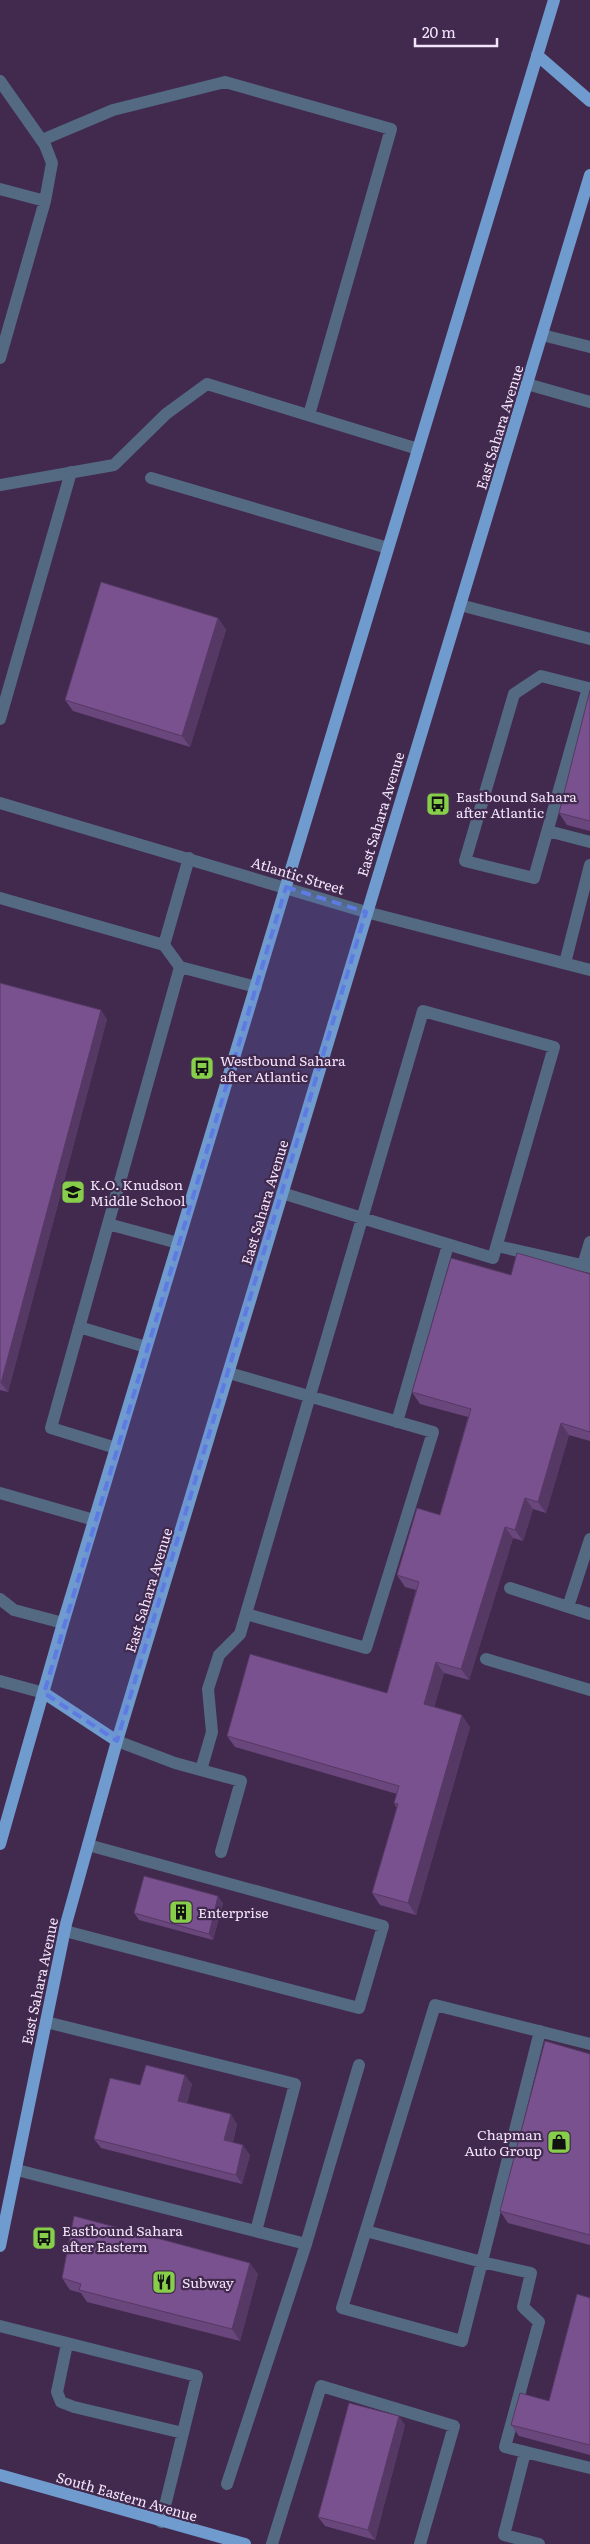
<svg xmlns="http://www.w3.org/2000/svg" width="590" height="2544" font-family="Literata,serif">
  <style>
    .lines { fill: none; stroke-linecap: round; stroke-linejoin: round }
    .service { stroke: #546982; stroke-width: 12 }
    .minor { stroke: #546982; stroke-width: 12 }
    .primary { stroke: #709bce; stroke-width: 12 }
    .wall { fill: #69467b }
    .shaded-wall { fill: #553964 }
    .building { fill: #7a518f; stroke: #553964 }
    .marked { fill: #5d7be2; fill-opacity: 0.2; stroke: #5d7be2; stroke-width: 4; stroke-dasharray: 10 6; stroke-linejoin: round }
    .labels { text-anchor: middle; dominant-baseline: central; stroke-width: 4.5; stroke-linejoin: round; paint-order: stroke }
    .street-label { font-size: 14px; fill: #f2e4fb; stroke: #422a4e }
    .poi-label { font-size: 14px; fill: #f2e4fb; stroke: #422a4e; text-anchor: start }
  </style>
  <rect width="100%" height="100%" fill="#422a4e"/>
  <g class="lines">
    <path class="service" d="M42 140 113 110 225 82 391 129 309 415
      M0 189 45 201 52 163 45 145 0 81
      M542 335 590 347
      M0 358 45 201
      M527 384 590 402
      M151 478 388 548
      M0 485 114 465 166 414 207 384 418 449
      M460 605 590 639
      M541 676 588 688 534 878 465 861 514 694Z
      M0 719 71 472
      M548 831 590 842
      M0 898 164 945 189 858
      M164 945 180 967
      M565 963 590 865
      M108 1224 178 1243
      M497 1246 590 1267
      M583 1265 590 1242
      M79 1327 146 1347
      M229 1373 433 1432 366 1648 246 1614
      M397 1422 448 1245
      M116 1448 51 1428 180 967 256 987
      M0 1493 94 1520
      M510 1588 590 1614
      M0 1599 14 1610 63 1623
      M568 1607 590 1539
      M486 1659 590 1690
      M0 1681 44 1693
      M117 1741 175 1763 241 1781 221 1852
      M201 1770 212 1732 208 1689 219 1655 240 1634 423 1011 554 1047 493 1258C423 1237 352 1215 282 1193
      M65 1931 359 2008 383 1926 88 1845
      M46 2022 295 2084 256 2231
      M540 2031 462 2341 342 2308 435 2005 590 2044
      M17 2170 306 2244 227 2484
      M366 2231 482 2262 531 2273 523 2307 539 2322 505 2447 590 2468
      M306 2244 359 2065
      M0 2326 197 2376 161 2522
      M67 2344 57 2392 61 2402 74 2407 183 2433
      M525 2452 504 2535 539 2544
      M272 2544 321 2386 454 2426 420 2544"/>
    <path class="minor" d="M0 803 366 912 590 970"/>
    <path class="primary" d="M537 55 590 101
      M44 1693 117 1741
      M0 1844 63 1623 554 0
      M0 2246 66 1924 117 1741 590 175
      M0 2475 245 2544"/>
  </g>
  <path class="wall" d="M218 618 226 630 190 747 73 711 65 700Z
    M590 690V831L567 825 559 813Z
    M0 983 107 1019 8 1392 0 1390Z
    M590 1274V1441L569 1435 546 1513 533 1509 523 1541 513 1538 469 1680 444 1673 434 1707 470 1727 416 1915 380 1905 372 1893 397 1808 394 1803 397 1794 235 1747 227 1736 387 1693 416 1590 405 1587 397 1575 440 1515 468 1417 420 1404 412 1392Z
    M223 1903 213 1940 139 1920 134 1913Z
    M590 2054V2245L508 2223 500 2211Z
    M192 2084 187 2103 237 2124 233 2142 250 2155 242 2184 101 2148 94 2139 140 2085Z
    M258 2274 240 2341 87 2302 81 2293 70 2290 62 2278Z
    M590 2298V2455L519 2436 511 2425 549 2401Z
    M405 2425 375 2540 325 2526 318 2517Z"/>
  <path class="shaded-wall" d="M218 618 226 630 190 747 182 736Z
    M101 1010 107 1019 8 1392 1 1383Z
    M561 1423 569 1435 546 1513 538 1502Z
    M525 1498 533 1509 523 1541 515 1530Z
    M505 1527 513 1538 469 1680 461 1669Z
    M436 1662 444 1673 432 1716 424 1704Z
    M462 1715 470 1727 416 1915 408 1903Z
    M218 1896 223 1903 213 1940 209 1934Z
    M185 2075 192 2084 185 2110 178 2101Z
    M231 2114 237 2124 231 2150 224 2140Z
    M243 2145 250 2155 242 2184 236 2175Z
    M250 2263 258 2274 240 2341 232 2329Z
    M399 2416 405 2425 375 2540 368 2530Z"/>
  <path class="building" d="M101 582 218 618 182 736 65 700Z
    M590 690V821L559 813Z
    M0 983 101 1010 1 1383 0 1382Z
    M517 1253 590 1274V1432L561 1423 538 1502 525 1498 515 1530 505 1527 461 1669 436 1662 424 1704 462 1715 408 1903 372 1893 398 1804 394 1803 399 1786 227 1736 250 1654 387 1693 419 1582 397 1575 417 1508 440 1515 471 1409 412 1392 451 1258 511 1275Z
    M144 1876 218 1896 209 1934 134 1913Z
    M545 2041 590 2054V2235L500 2211Z
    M146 2065 185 2075 178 2101 231 2114 224 2140 243 2145 236 2175 94 2139 110 2078 140 2085Z
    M74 2216 250 2263 232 2329 79 2290 81 2284 62 2278Z
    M577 2294 590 2298V2445L511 2425 520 2393 549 2401Z
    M349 2403 399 2416 368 2530 318 2517Z"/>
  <path class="marked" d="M286 887 366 912 117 1741 44 1693Z"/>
  <defs>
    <g id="bus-square" transform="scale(1.25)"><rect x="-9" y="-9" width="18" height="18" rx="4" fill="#87cf4b" stroke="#422a4e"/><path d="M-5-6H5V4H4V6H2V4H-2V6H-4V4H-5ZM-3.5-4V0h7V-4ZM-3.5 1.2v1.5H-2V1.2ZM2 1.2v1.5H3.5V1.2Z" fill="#111"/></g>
    <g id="school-square" transform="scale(1.25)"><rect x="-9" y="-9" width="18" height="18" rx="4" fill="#87cf4b" stroke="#422a4e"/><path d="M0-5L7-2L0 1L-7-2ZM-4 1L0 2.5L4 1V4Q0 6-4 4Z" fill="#111"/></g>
    <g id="building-square" transform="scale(1.25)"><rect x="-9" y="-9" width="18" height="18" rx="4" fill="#87cf4b" stroke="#422a4e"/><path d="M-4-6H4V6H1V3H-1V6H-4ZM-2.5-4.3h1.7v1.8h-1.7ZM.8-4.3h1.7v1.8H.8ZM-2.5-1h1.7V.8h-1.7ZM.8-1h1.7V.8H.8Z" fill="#111"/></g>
    <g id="shop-square" transform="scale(1.25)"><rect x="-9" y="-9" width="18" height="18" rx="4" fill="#87cf4b" stroke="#422a4e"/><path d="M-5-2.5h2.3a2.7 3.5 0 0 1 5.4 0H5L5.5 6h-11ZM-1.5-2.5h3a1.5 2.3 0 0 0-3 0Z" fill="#111"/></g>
    <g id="restaurant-square" transform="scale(1.25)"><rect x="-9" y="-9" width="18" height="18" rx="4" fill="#87cf4b" stroke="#422a4e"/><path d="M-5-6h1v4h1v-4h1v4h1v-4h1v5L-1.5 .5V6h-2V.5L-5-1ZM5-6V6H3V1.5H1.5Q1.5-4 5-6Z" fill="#111"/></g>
  </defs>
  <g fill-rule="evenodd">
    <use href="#bus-square" x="438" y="804"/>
    <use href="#bus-square" x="202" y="1068"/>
    <use href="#school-square" x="73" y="1192"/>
    <use href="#building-square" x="181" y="1912"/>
    <use href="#shop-square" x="559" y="2142"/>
    <use href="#bus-square" x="44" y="2238"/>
    <use href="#restaurant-square" x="164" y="2282"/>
  </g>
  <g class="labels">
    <g class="street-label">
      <text transform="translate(499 427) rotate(-73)">East Sahara Avenue</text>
      <text transform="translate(380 814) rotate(-73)">East Sahara Avenue</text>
      <text transform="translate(298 875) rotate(17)">Atlantic Street</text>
      <text transform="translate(264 1202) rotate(-73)">East Sahara Avenue</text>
      <text transform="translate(148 1590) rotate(-73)">East Sahara Avenue</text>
      <text transform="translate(39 1981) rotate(-78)">East Sahara Avenue</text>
      <text transform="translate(127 2496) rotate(16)">South Eastern Avenue</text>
    </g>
    <g class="poi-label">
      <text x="456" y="796">Eastbound Sahara<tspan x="456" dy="16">after Atlantic</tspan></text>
      <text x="220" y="1060">Westbound Sahara<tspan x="220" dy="16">after Atlantic</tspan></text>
      <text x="90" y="1184">K.O. Knudson<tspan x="90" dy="16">Middle School</tspan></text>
      <text x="198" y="1912">Enterprise</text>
      <text x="542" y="2134" text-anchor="end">Chapman<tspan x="542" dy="16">Auto Group</tspan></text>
      <text x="62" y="2230">Eastbound Sahara<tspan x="62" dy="16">after Eastern</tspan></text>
      <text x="182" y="2282">Subway</text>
    </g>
  </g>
  <path d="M415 38v8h82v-8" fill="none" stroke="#f2e4fb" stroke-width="2.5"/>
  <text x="422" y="38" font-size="15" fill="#f2e4fb" stroke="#422a4e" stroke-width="4" paint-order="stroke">20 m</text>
</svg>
